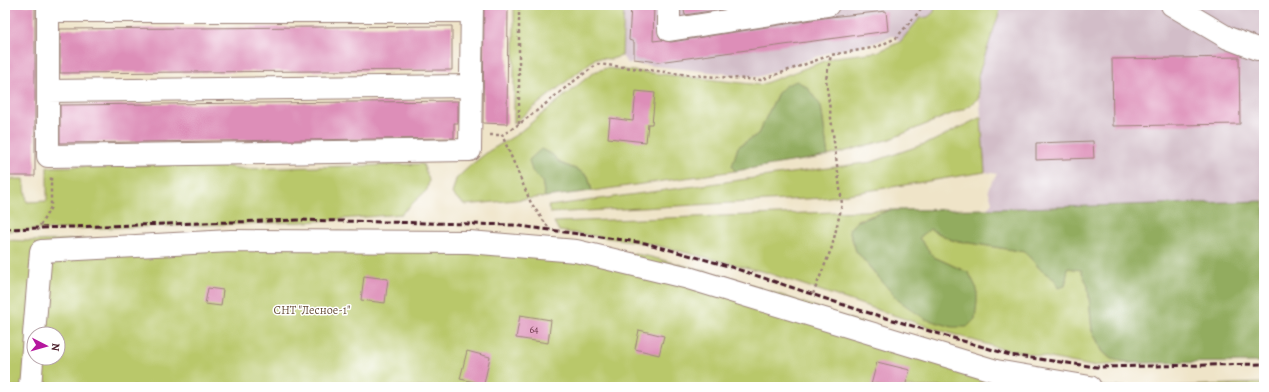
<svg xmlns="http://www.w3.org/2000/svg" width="1269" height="392" font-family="Alegreya,serif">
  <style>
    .industrial { fill: #d2bdc8 }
    .green { fill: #b9c86a; stroke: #82744a; fill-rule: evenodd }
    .forest { fill: #92ac5e; stroke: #6e6644 }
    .building { fill: #dd8eb8 }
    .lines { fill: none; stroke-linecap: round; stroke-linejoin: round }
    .minor-casing { stroke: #9c827a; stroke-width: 24 }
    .path { stroke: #9c827a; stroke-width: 2.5; stroke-dasharray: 3 3; stroke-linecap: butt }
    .minor { stroke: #fff; stroke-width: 22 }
    .rail { stroke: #4a1f2b; stroke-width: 3; stroke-dasharray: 6 3; stroke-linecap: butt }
    .labels { text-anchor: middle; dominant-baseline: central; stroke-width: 3; stroke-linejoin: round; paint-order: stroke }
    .number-label { font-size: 10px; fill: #6f3b4e }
    .park-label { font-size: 12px; fill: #6b523e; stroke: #fff }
  </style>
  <rect width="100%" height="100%" fill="#fff"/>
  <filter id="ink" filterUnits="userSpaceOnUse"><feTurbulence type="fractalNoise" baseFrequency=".025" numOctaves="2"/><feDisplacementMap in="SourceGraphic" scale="8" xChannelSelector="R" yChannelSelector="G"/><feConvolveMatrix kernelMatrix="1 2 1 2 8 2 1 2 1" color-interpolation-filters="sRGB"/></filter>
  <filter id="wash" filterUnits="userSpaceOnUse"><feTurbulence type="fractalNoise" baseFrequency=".012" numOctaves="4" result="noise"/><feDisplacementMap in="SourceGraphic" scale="16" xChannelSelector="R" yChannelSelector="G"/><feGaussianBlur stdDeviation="0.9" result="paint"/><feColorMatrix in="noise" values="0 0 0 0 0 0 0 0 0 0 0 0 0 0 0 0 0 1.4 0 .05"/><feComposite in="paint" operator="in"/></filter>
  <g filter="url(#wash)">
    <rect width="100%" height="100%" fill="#efe4c8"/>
    <path class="industrial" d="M624 5H935L934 12 928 17 920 18 901 42 893 36 874 43 830 52 758 77 627 63 622 56Z
      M1002 5H1264V201L987 209 992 202 988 189 997 174 985 172 978 76Z"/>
    <path class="green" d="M514 5H624L622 56 611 59 596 58 514 123Z
      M935 5H1002L978 76 979 98 966 108 890 139 828 156 821 106 778 93 758 134 738 147 733 166 735 171 592 191 588 176 578 170 560 163 553 155 532 171 542 181 545 197 465 205 452 194 456 179 471 165 489 151 516 135 594 72 606 68 760 85 835 57 877 52 900 42 920 18 928 17 934 12Z
      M981 117 985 172 823 198 550 213 548 206 872 162 933 141Z
      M209 164 245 169 423 164 429 180 427 190 401 214 306 222 5 231V179H24L27 202 47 201V167Z
      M890 210 858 220 849 229 856 251 877 276 969 273 934 257 919 238 930 229 952 240 1025 252 1041 270 1065 286 1068 268 1081 270 1088 286 1092 331 1103 352 1111 359 1132 363 1091 366 999 348 926 326 765 272 651 244 559 231 554 222Z
      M335 232 563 243 647 256 729 277 954 355 1063 379 1108 387H1132H5V240L30 241ZM34 334H58V358H34Z
      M1264 383V387H1149Z"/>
    <path class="forest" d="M797 81 807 87 821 106 828 156 735 171 732 166 738 147 758 134 778 93 786 85Z
      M541 149 553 155 560 163 578 170 588 176 592 191 545 197 542 181 532 171 529 160Z
      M1264 201V362L1132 363 1111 359 1103 352 1092 331 1088 286 1081 270 1068 268 1065 286 1058 288 1055 280 1041 270 1025 252 952 240 930 229 919 238 934 257 969 273 977 289V302L975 319 967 327H952L925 319 898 300 856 251 849 229 858 221 890 210 987 209Z"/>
    <g id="blocks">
      <path class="building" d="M5 5H35V176H5Z
        M484 5H508L507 124 483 123Z
        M631 5H654L653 41 662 40 671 42 830 17 886 11 888 31 658 62 634 59V42L629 40Z
        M683 5H748L685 15Z
        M452 26V70L60 73V29Z
        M1239 57 1240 124 1113 126 1112 59Z
        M636 91 655 93 652 124H648L646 142 608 138 610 118 633 121Z
        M458 101V123H454V138L60 143V105Z
        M1093 141 1094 158 1036 160V143Z
        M364 276 388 279 385 303 361 300Z
        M208 288 223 290 221 306 205 304Z
        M520 315 551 320 548 343 516 338Z
        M639 330 664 336 659 355 635 349Z
        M467 351 490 357 484 384 460 379Z
        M877 362 910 370 905 387H881L871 385Z"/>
    </g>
  </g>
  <g filter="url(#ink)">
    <use href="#blocks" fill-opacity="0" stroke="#9c827a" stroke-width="1"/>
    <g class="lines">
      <g class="minor-casing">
        <path id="minor" d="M48 5V156L470 150 472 5
          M669 5V30L828 5
          M1172 5 1228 38 1257 49
          M48 11H472
          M48 91 471 86
          M34 334 41 251 231 241 469 242 576 251 685 277 996 371 1090 387
          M30 387 34 335"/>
      </g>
      <path class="path" d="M519 124V5
        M490 135H502
        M548 227 531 203 502 135C536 115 564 86 598 64L690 75 761 80 831 55 877 47 896 38 925 5
        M38 231V229L51 207V176
        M813 294 832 247 842 204 826 79 831 55"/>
      <use href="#minor" class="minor"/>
      <path class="rail" d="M5 229 298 220 513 225 645 243 728 266 856 309 1010 355 1096 367 1264 364"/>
    </g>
  </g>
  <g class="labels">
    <g class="number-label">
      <text x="534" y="329">64</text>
    </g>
    <g class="park-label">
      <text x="312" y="310">СНТ "Лесное-1"</text>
    </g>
  </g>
  <rect width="1269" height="392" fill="none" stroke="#fff" stroke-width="20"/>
  <g transform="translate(46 346) rotate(96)"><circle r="19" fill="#ffffff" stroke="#b7a5aa"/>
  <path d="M0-3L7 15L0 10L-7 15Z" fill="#b5179e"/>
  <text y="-6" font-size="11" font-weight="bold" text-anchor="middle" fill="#4a1f2b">N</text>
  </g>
</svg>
